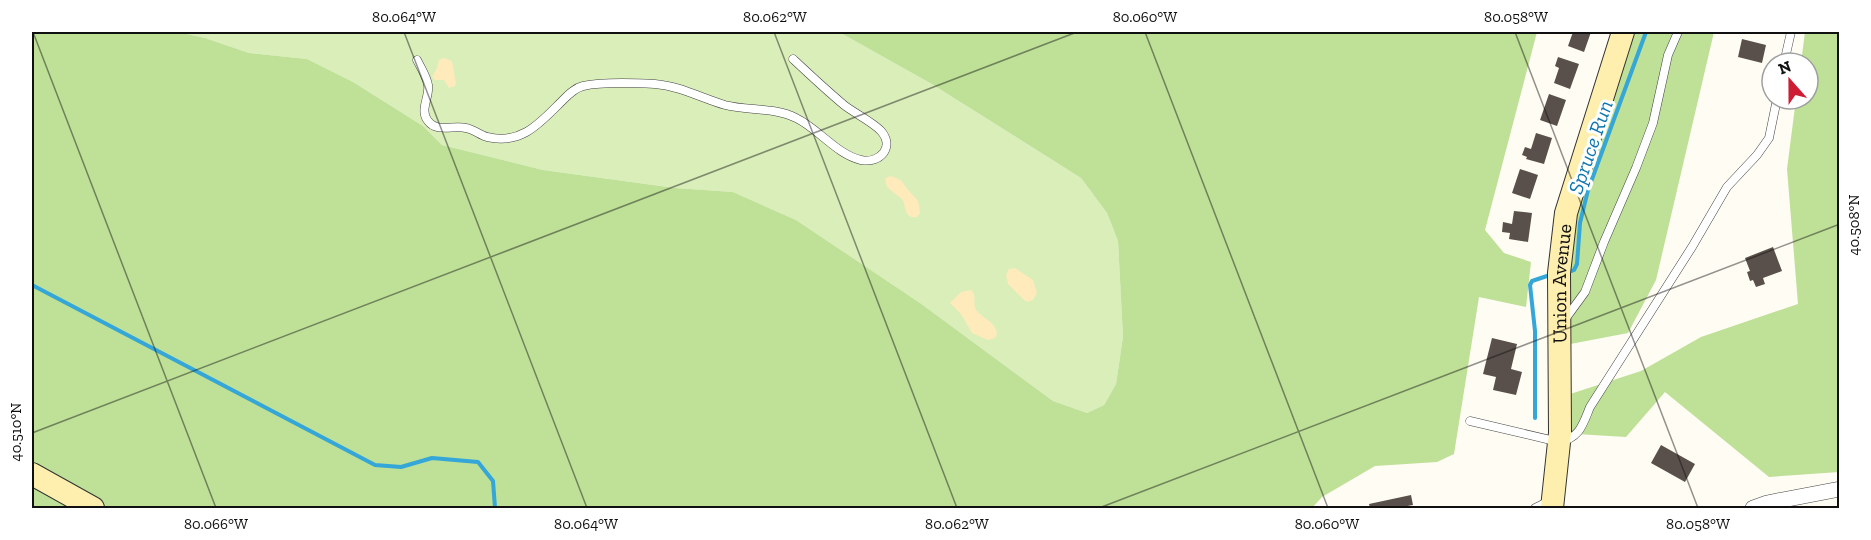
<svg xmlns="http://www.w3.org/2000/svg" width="1871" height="540" font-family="'Zilla Slab',serif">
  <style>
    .green { fill: #d9eeb9 }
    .forest { fill: #bee097 }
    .sand { fill: #ffeabc }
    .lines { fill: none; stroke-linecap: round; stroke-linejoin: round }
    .stream { stroke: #34a6d8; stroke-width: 4 }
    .building { fill: #5a504b }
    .lane-casing { stroke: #434343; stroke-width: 9 }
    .street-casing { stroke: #434343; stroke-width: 16 }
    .secondary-casing { stroke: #323232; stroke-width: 24 }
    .lane { stroke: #fff; stroke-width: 8 }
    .street { stroke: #fff; stroke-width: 15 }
    .secondary { stroke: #ffefae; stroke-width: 22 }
    .ticks { fill: none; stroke: #101010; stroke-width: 1.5; stroke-opacity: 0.45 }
    .labels { text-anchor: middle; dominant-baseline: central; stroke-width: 6; stroke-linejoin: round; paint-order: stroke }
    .street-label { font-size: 20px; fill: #101010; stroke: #fff }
    .water-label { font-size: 21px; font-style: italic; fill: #0e76ae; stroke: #fff }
    .neatline { fill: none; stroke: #101010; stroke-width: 2 }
    .ticks-label { font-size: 15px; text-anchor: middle; fill: #101010 }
  </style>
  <rect width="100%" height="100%" fill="#fffcf3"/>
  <path class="green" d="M178 32H839L930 83 1081 178 1107 213 1118 241 1123 337 1116 384 1104 405 1087 413 1053 401 920 303 796 220 733 192 675 188 543 170 442 145 423 126 353 82 307 59 249 53 205 38Z"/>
  <path class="forest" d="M32 32H178L205 38 249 53 307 59 353 82 423 126 442 145 543 170 675 188 733 192 796 220 920 303 1053 401 1087 413 1104 405 1116 384 1123 337 1118 241 1107 213 1081 178 930 83 839 32H1537L1485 230 1504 253 1531 262 1526 307 1479 297 1454 454 1437 462 1375 466 1322 497 1312 508H93L32 474Z
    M1623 32H1714L1656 280 1628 333 1560 346 1559 273Z
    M1805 32H1839V472L1769 477 1665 392 1626 437 1560 433 1561 397 1641 371 1701 337 1798 304 1787 169 1796 99H1808V63H1801Z
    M32 485 37 487 70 508H32Z"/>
  <path class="sand" d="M444 58 452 61 456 84 455 86 449 88 444 80H435L432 77 437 68 439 60Z
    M890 176C904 180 901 181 909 191 917 200 919 198 920 213L917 217C905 219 906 209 903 200L887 187 885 179Z
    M1015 268 1033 280 1037 293 1033 300 1027 302 1024 300 1008 284 1006 275 1009 269Z
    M971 290C978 296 971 306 978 312 985 320 996 322 997 334L995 338 988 340 972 333 961 314 950 303 961 292Z"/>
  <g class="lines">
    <path class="stream" d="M1569 272 1574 270 1577 264 1580 223 1588 190 1646 32
      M32 285 375 465 401 467 432 458 478 462 493 481 495 508
      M1535 418V331L1530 285 1532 281 1550 275"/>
  </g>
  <path class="building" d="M1573 32H1591L1584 52 1568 46Z
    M1742 39 1766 45 1762 63 1738 57Z
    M1558 57 1579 64 1570 89 1554 83 1559 68 1555 66Z
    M1549 94 1566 100 1557 126 1540 120Z
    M1536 133 1552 138 1544 164 1526 159 1527 157 1522 155 1525 147 1531 149Z
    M1520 169 1538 175 1530 199 1512 193Z
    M1514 211 1532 213 1528 242 1509 239 1510 233 1502 232 1503 222 1512 224Z
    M1773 247 1782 271 1763 278 1765 284 1756 287 1753 280 1750 281 1747 272 1750 271 1745 258Z
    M1492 338 1517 344 1511 369 1522 372 1516 395 1493 390 1496 377 1483 374Z
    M1661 445 1695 464 1685 482 1651 463Z
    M1411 495 1413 505 1396 508H1370L1369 504Z"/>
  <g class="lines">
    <g class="lane-casing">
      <path id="lane" d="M417 60C421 68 427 77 428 85 430 97 419 110 428 121 437 133 453 125 466 128 473 129 480 135 487 137 521 145 539 124 561 102 567 96 574 88 583 86 601 82 636 83 655 84 680 86 701 98 725 105 748 111 775 107 796 118 819 129 836 154 861 160 880 164 895 147 881 131 873 122 854 113 844 105 826 90 809 74 793 59
        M1784 63 1791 32
        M1566 318 1585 292 1604 242 1636 168 1653 123 1668 55 1678 32
        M1470 421 1559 442C1580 438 1583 424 1590 407L1692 247 1727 187 1757 155 1769 138 1777 99
        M1535 508 1549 501"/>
    </g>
    <g class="street-casing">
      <path id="street" d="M1753 508 1767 503 1840 489"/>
    </g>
    <g class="secondary-casing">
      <g id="secondary">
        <path d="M32 474 93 508"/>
        <path id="s1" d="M1552 508 1560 433 1559 273 1566 213 1623 32"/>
      </g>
    </g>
    <use href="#lane" class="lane"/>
    <use href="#street" class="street"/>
    <use href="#secondary" class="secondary"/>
  </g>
  <path class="ticks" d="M33 32 216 508M404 32 587 508M774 32 957 508M1145 32 1328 508M1515 32 1698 508M32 433 1077 32M1099 508 1840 224"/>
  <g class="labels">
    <g class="street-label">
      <text stroke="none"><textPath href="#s1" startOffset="225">Union Avenue</textPath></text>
    </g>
    <g class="water-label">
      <text transform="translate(1590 147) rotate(-71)">Spruce Run</text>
    </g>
  </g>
  <rect width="1871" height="540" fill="none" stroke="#ffffff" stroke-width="66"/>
  <g transform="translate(1790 81) rotate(339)"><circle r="28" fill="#ffffff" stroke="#9f9f9f" stroke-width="1.5"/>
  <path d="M0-4.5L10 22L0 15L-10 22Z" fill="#cd1c34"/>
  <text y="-9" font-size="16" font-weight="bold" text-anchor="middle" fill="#101010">N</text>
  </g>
  <rect x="33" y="33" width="1805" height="474" class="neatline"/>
  <g class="ticks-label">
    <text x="404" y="22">80.064°W</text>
    <text x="775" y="22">80.062°W</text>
    <text x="1145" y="22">80.060°W</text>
    <text x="1516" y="22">80.058°W</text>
    <text transform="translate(1854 225) rotate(-90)" y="5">40.508°N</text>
    <text transform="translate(16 432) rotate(-90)" y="5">40.510°N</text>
    <text x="216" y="529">80.066°W</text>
    <text x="586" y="529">80.064°W</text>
    <text x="957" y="529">80.062°W</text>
    <text x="1327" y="529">80.060°W</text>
    <text x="1698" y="529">80.058°W</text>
  </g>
</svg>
